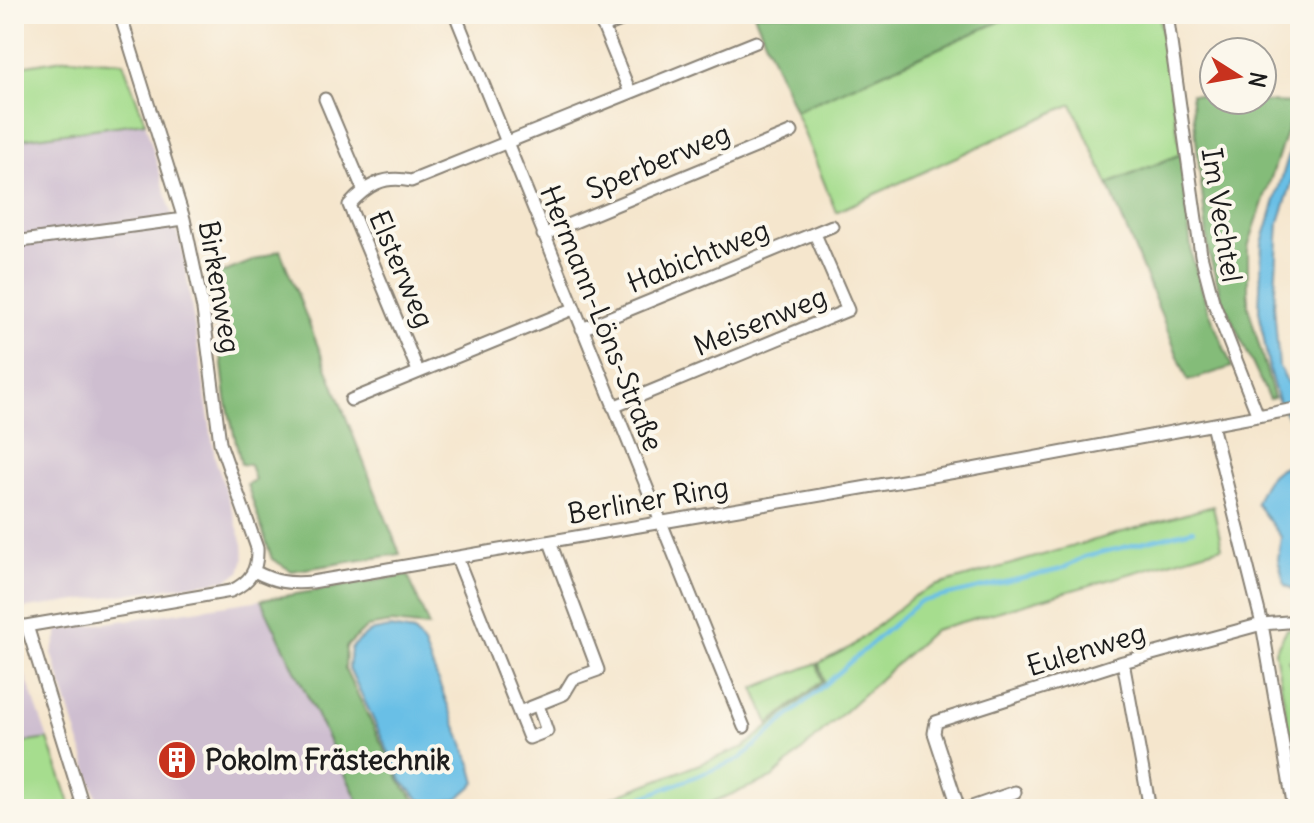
<svg xmlns="http://www.w3.org/2000/svg" width="1314" height="823" font-family="Delius,sans-serif">
  <style>
    .industrial { fill: #cebed0 }
    .green { fill: #a6dd8e; stroke: #617c55; stroke-width: 2 }
    .forest { fill: #84bc79; stroke: #506c4a; stroke-width: 2 }
    .water { fill: #69bfe6; stroke: #426e81; stroke-width: 2 }
    .lines { fill: none; stroke-linecap: round; stroke-linejoin: round }
    .stream { stroke: #69bfe6; stroke-width: 4 }
    .street-casing { stroke: #888174; stroke-width: 15 }
    .street { stroke: #fff; stroke-width: 11 }
    .labels { text-anchor: middle; dominant-baseline: central; stroke-width: 8; stroke-linejoin: round; paint-order: stroke }
    .street-label { font-size: 28px; fill: #1c1c1c; stroke: #fbf7ec }
    .poi-label { font-size: 28px; font-weight: bold; fill: #1c1c1c; stroke: #fbf7ec; text-anchor: start }
  </style>
  <rect width="100%" height="100%" fill="#fbf7ec"/>
  <filter id="ink" filterUnits="userSpaceOnUse"><feTurbulence type="fractalNoise" baseFrequency=".0125" numOctaves="2"/><feDisplacementMap in="SourceGraphic" scale="16" xChannelSelector="R" yChannelSelector="G"/><feConvolveMatrix kernelMatrix="1 2 1 2 8 2 1 2 1" color-interpolation-filters="sRGB"/></filter>
  <filter id="wash" filterUnits="userSpaceOnUse"><feTurbulence type="fractalNoise" baseFrequency=".006" numOctaves="4" result="noise"/><feDisplacementMap in="SourceGraphic" scale="32" xChannelSelector="R" yChannelSelector="G"/><feGaussianBlur stdDeviation="1.8" result="paint"/><feColorMatrix in="noise" values="0 0 0 0 0 0 0 0 0 0 0 0 0 0 0 0 0 1.4 0 .05"/><feComposite in="paint" operator="in"/></filter>
  <g filter="url(#wash)">
    <rect width="100%" height="100%" fill="#f5e6cd"/>
    <path class="industrial" d="M145 122 183 252 215 458 243 544 244 558 240 572 226 580 14 610V140Z
      M261 600 362 809H100L52 653 59 630Z
      M14 649 17 652 48 739 14 744Z"/>
    <path class="green" d="M1017 14H1159L1181 154 1108 184 1072 104 836 212 795 111Z
      M69 58 123 62 145 122 14 140V67Z
      M1213 506 1222 547 934 630 772 778 695 809H582L744 747 824 682 819 663 851 647 914 596 935 586Z
      M1300 628V650L1288 660 1300 681V793L1275 651 1287 629Z
      M817 663 822 681 769 724 754 688Z
      M48 739 72 809H14V744Z"/>
    <path class="forest" d="M754 14H1017L795 111Z
      M1191 94 1214 96V100L1296 103 1248 247V306L1274 398 1269 399 1222 299 1209 254Z
      M1181 154 1192 257 1207 306 1232 367 1188 381 1108 184Z
      M280 250 400 554 292 571 272 559 247 484 255 480 250 465 241 464 226 399 212 277Z
      M408 575 429 627 391 623 367 627 346 647 345 669 401 783 423 809H362L261 600Z"/>
    <path class="water" d="M1300 118V158L1279 222 1274 305 1279 367 1300 404V439L1277 398 1269 370 1259 310 1262 243Z
      M1287 465C1307 486 1300 562 1300 593L1285 585 1278 560 1281 537 1256 503C1262 485 1269 472 1287 465Z
      M390 628 414 632 424 645 471 764 476 783 457 799 434 803 420 800 402 781 349 668 351 648 369 632Z"/>
    <g class="lines">
      <path class="stream" d="M613 809 740 759 919 602 1061 569 1084 557 1193 530"/>
    </g>
  </g>
  <g filter="url(#ink)">
    <g class="lines">
      <g class="street-casing">
        <path id="street" d="M455 14 744 727
          M598 14 630 92
          M1167 14 1201 255 1213 301 1258 416
          M603 27 637 14
          M325 99 363 189
          M543 235 792 132
          M14 242 184 219
          M582 329 832 226
          M418 371 349 205C367 185 384 175 411 181L756 42
          M351 400 573 309
          M613 407 848 310 815 234
          M1212 425 1262 624 1294 809
          M457 558 529 738 547 731 538 705
          M254 571C275 582 288 584 312 582L967 470 1300 408
          M27 626 84 809
          M14 628 231 591C250 582 258 570 257 548L220 443 203 309 184 219 120 14
          M1123 662 1150 809
          M519 712 564 694 573 679 598 670 550 542
          M959 809 934 733 936 722 1123 662 1262 624 1300 621
          M966 809 1015 792"/>
      </g>
      <use href="#street" class="street"/>
    </g>
  </g>
  <defs>
    <g id="building-disc" transform="scale(2)"><circle r="9.5" fill="#c8321e" stroke="#fbf7ec"/><path d="M-4-6H4V6H1V3H-1V6H-4ZM-2.5-4.3h1.7v1.8h-1.7ZM.8-4.3h1.7v1.8H.8ZM-2.5-1h1.7V.8h-1.7ZM.8-1h1.7V.8H.8Z" fill="#fff"/></g>
  </defs>
  <g fill-rule="evenodd">
    <use href="#building-disc" x="177" y="760"/>
  </g>
  <g class="labels">
    <g class="street-label">
      <text transform="translate(658 161) rotate(-23)">Sperberweg</text>
      <text transform="translate(1222 215) rotate(81)">Im Vechtel</text>
      <text transform="translate(698 256) rotate(-22)">Habichtweg</text>
      <text transform="translate(402 269) rotate(67)">Elsterweg</text>
      <text transform="translate(220 287) rotate(80)">Birkenweg</text>
      <text transform="translate(602 318) rotate(68)">Hermann-Löns-Straße</text>
      <text transform="translate(760 321) rotate(-22)">Meisenweg</text>
      <text transform="translate(648 500) rotate(-10)">Berliner Ring</text>
      <text transform="translate(1086 649) rotate(-17)">Eulenweg</text>
    </g>
    <g class="poi-label">
      <text x="205" y="760">Pokolm Frästechnik</text>
    </g>
  </g>
  <rect width="1314" height="823" fill="none" stroke="#fbf7ec" stroke-width="48"/>
  <g transform="translate(1238 76) rotate(101)"><circle r="38" fill="#fbf7ec" stroke="#a29f99" stroke-width="2"/>
  <path d="M0-6L14 30L0 20L-14 30Z" fill="#c8321e"/>
  <text y="-12" font-size="22" font-weight="bold" text-anchor="middle" fill="#1c1c1c">N</text>
  </g>
</svg>
